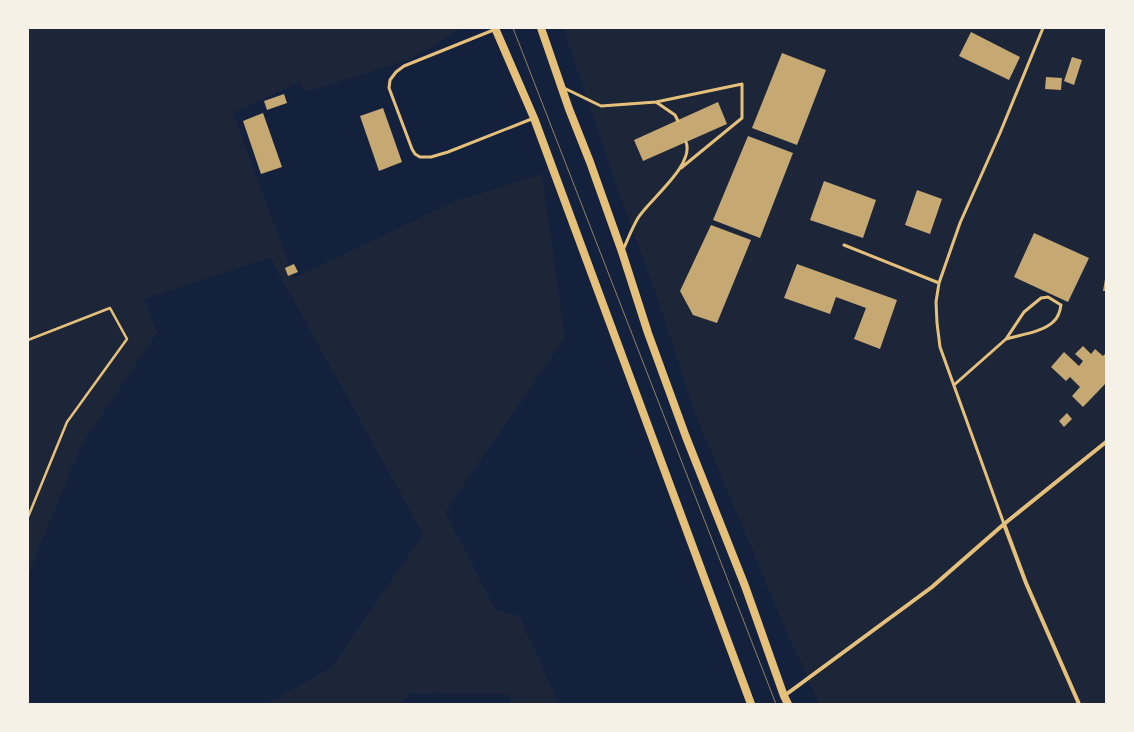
<svg xmlns="http://www.w3.org/2000/svg" width="1134" height="732" font-family="'Open Sans',sans-serif">
  <style>
    .green { fill: #1d2539 }
    .building { fill: #c6a872 }
    .lines { fill: none; stroke-linecap: round; stroke-linejoin: round }
    .path { stroke: #e5c07b; stroke-width: 2.5 }
    .service { stroke: #e5c07b; stroke-width: 3 }
    .minor { stroke: #e5c07b; stroke-width: 4 }
    .secondary { stroke: #e5c07b; stroke-width: 8 }
    .tram { stroke: #918062; stroke-width: 1 }
  </style>
  <rect width="100%" height="100%" fill="#14213d"/>
  <path class="green" d="M28 28H463L408 60 305 92 300 82 233 113 294 278 455 201 542 174 565 338 445 512 495 609 520 617 559 704H512L508 694 411 693 401 704H266L331 668 423 534 270 258 144 299 158 332 81 446 28 575Z
    M563 28H1106V704H819L782 621 696 416 656 294 616 185Z"/>
  <path class="building" d="M971 32 1020 57 1009 80 959 56Z
    M782 53 826 70 797 145 752 128Z
    M1072 57 1082 60 1074 85 1064 81Z
    M1046 77 1062 78 1061 90 1045 89Z
    M284 94 287 103 267 110 264 101Z
    M718 102 727 124 643 161 634 140Z
    M383 108 402 162 379 171 360 116Z
    M263 113 282 167 261 174 243 121Z
    M748 136 793 153 760 238 713 220Z
    M824 181 876 200 863 238 810 220Z
    M917 190 942 199 930 234 905 225Z
    M711 225 751 240 717 323 693 315 680 291Z
    M1034 233 1089 258 1068 302 1014 277Z
    M294 264 298 272 288 276 285 268Z
    M797 264 897 300 880 349 854 339 866 308 836 297 830 314 784 298Z
    M1105 279H1106V291H1103Z
    M1083 346 1091 354 1095 349 1103 356 1106 353V383L1083 407 1072 396 1080 387 1070 377 1066 381 1051 367 1064 352 1079 366 1083 361 1075 354Z
    M1067 413 1072 419 1064 427 1059 421Z"/>
  <g class="lines">
    <path class="path" d="M28 340 110 308 127 339 67 422 28 517"/>
    <path class="service" d="M496 29 404 66 396 72 390 80 389 88 412 149 415 154 420 157H431L448 152 534 118
      M564 88 601 106 656 102 675 115 678 121
      M656 102 742 84V118L681 168
      M844 245 939 283
      M623 250C628 239 632 228 638 218 649 200 695 165 686 142
      M954 385 1006 339 1024 312 1041 298 1048 297 1061 305C1060 312 1058 318 1053 322 1043 332 1019 335 1006 339
      M1004 524 940 347 937 323 936 302 939 283 960 223 1000 133 1043 28"/>
    <path class="minor" d="M1004 524 1026 583 1079 704
      M784 696 932 587 1004 524 1106 442"/>
    <path class="secondary" d="M495 28 534 118 751 704
      M541 28 569 109 590 162 622 252 648 333 686 437 745 586 784 696 788 704"/>
    <path class="tram" d="M513 28 776 704"/>
  </g>
  <rect width="1134" height="732" fill="none" stroke="#f6f1e7" stroke-width="58"/>
</svg>
